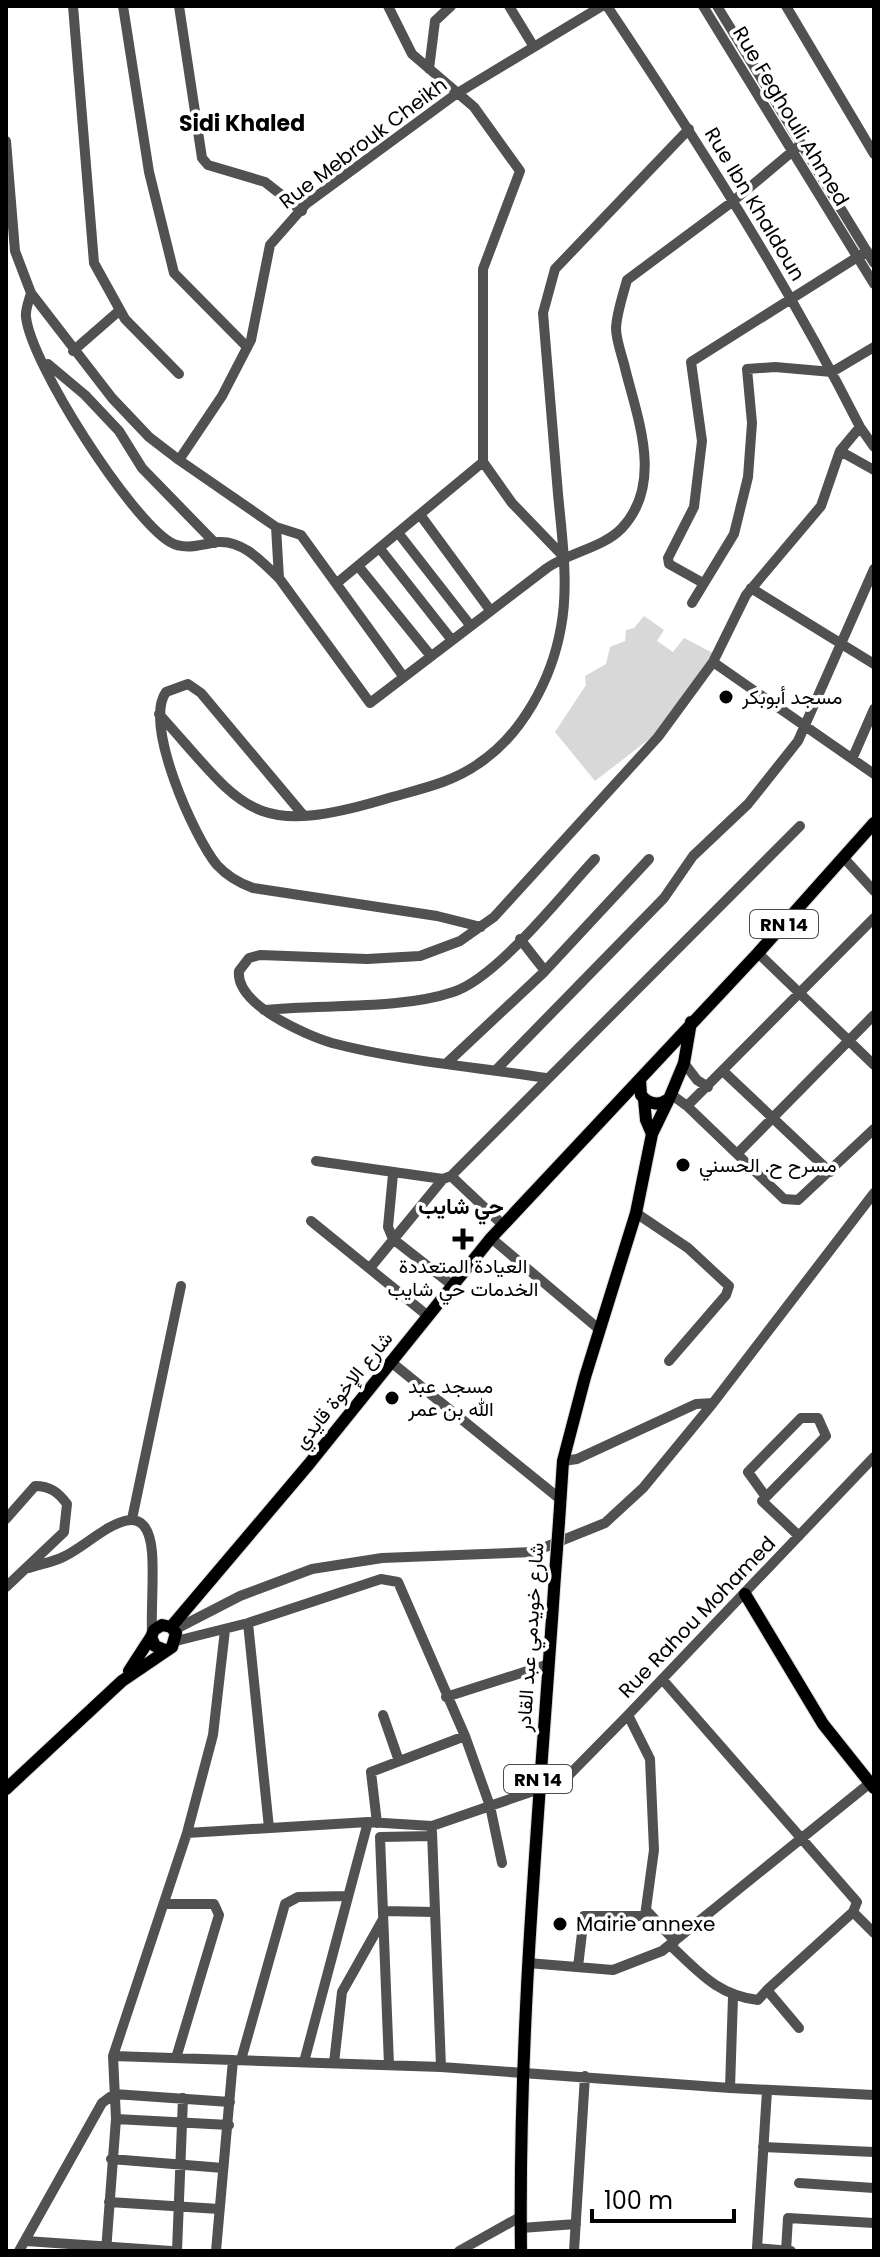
<svg xmlns="http://www.w3.org/2000/svg" width="880" height="2257" font-family="Poppins,Vazirmatn,sans-serif">
  <style>
    .green { fill: #d8d8d8 }
    .lines { fill: none; stroke-linecap: round; stroke-linejoin: round }
    .major-casing { stroke: #dbdbdb; stroke-width: 14 }
    .minor { stroke: #515151; stroke-width: 10 }
    .major { stroke: #000; stroke-width: 12 }
    .major-bridge-casing { stroke: #dbdbdb; stroke-width: 14; stroke-linecap: butt }
    .major-bridge { stroke: #000; stroke-width: 12 }
    .poi-dot { fill: #000; stroke: #fff; stroke-width: 3 }
    .labels { text-anchor: middle; dominant-baseline: central; stroke-width: 7; stroke-linejoin: round; paint-order: stroke }
    .shield { fill: #fff; stroke: #4c4c4c; stroke-width: 2 }
    .shield-label { font-size: 18px; font-weight: bold; fill: #000 }
    .street-label { font-size: 20px; fill: #000; stroke: #fff }
    .poi-label { font-size: 20px; fill: #000; stroke: #fff; text-anchor: start }
    .neighbourhood-label { font-size: 22px; font-weight: bold; fill: #000; stroke: #fff }
  </style>
  <rect width="100%" height="100%" fill="#fff"/>
  <path class="green" d="M644 616 664 630 657 641 673 652 684 638 713 653 657 733 595 781 555 732 586 685 585 676 606 664 610 647 625 641 626 630 634 628Z"/>
  <g class="lines">
    <g class="major-casing">
      <path id="major" d="M640 1080 641 1095C649 1105 659 1106 669 1099L684 1063 691 1022
        M644 1099 646 1120 652 1134
        M559 1522 563 1461 585 1377 636 1213 652 1134 669 1099
        M745 1594 823 1724 874 1788
        M171 1627 309 1464 491 1238 758 953 874 823
        M129 1671 151 1637
        M6 1789 122 1681 172 1647 176 1633 171 1627 162 1625 154 1630 151 1637 155 1646 165 1650
        M521 2251C518 2025 540 1801 555 1575"/>
    </g>
    <path class="minor" d="M73 6 94 263 125 319 179 374
      M123 6 149 172 174 273 247 347
      M179 6 202 158 208 165 265 182 302 211
      M388 6 412 54 474 107 520 171 483 269V462L512 503 563 556
      M509 6 534 47
      M607 6C698 142 786 281 860 427
      M703 6 874 284
      M717 6 874 263
      M786 6 874 154
      M429 69 435 21 451 6
      M6 141 15 251 31 293 112 398 149 437 179 460 222 396 251 340 270 245 306 204 456 94 602 6
      M31 293C29 300 25 310 26 317 31 364 130 518 170 542 185 551 202 544 218 542 243 540 262 562 279 578
      M73 351 120 310
      M48 364 85 395 119 431 142 468 215 543
      M840 451 860 427 874 447
      M179 460 276 527 301 535 403 676
      M421 516 490 610
      M276 527 279 578 370 703 547 568C570 552 603 548 622 528 665 482 636 415 624 364 621 353 616 339 616 328 617 312 623 295 627 280L732 202 800 145
      M399 534 470 625
      M381 550 451 639
      M359 567 430 655
      M337 583 483 462
      M703 583 669 564 668 558 694 507 702 441 691 362 867 251
      M751 588 874 664
      M692 603 734 534 748 477 752 423 747 369 775 367 832 372 874 347
      M713 662 874 774
      M159 714C243 807 249 839 382 800 415 790 450 784 478 764 522 735 552 679 561 627 569 585 562 537 558 494 553 434 548 373 543 313L555 269 689 129
      M853 757 874 709
      M304 816 201 693 188 684 166 692C143 724 194 837 217 865 227 876 239 883 253 888L437 916 481 927
      M843 857 874 891
      M520 939 545 971
      M758 953 874 1065
      M264 1010C321 1004 400 1010 453 992 497 978 562 894 595 859
      M448 1062 543 973 649 859
      M684 1063 697 1080 708 1087
      M496 1070 664 898 693 856 748 804 798 741 874 569
      M724 1072 830 1172
      M546 1078C476 1067 401 1061 332 1043 305 1035 235 1004 239 971L249 958 260 955 367 959 420 956 460 941 494 917 658 737 713 662 746 595 821 506 840 451 874 470
      M672 1095 687 1106 784 1199 798 1200 874 1129
      M687 1106 874 918
      M738 1153 874 1015
      M316 1161 443 1179
      M393 1174 388 1227 393 1239 452 1285
      M451 1176 503 1225
      M636 1213 688 1248 729 1286 726 1295 669 1361
      M311 1221 428 1316
      M491 1238 600 1330
      M370 1268 443 1179 451 1176 800 826
      M391 1362 560 1499
      M563 1461 577 1459 696 1404 713 1403
      M766 1497 748 1472 801 1418H818L826 1436 766 1497 762 1501 799 1536
      M6 1519 35 1486C50 1486 58 1492 67 1504L64 1532 6 1587
      M132 1519 181 1286
      M29 1568C41 1564 54 1562 65 1556 94 1542 146 1485 152 1552 154 1579 151 1606 152 1634
      M248 1623 269 1828
      M174 1630 240 1596 312 1569 382 1558 533 1552 605 1523 643 1488 713 1403 874 1193
      M176 1641 248 1623 381 1579 398 1582 465 1736 490 1806 502 1863
      M662 1679 857 1902 853 1912
      M446 1697 549 1664
      M383 1715 399 1761
      M377 1823 371 1772 465 1736
      M432 1832 441 2067
      M187 1833 368 1822 432 1826 551 1785 570 1774 628 1715 874 1457
      M165 1904H214L219 1915 176 2058
      M646 1910 675 1941
      M383 1911 435 1912
      M670 1945C699 1972 717 1995 758 2000L767 1990
      M528 1963 613 1970 662 1951 870 1783
      M578 1967 584 1916H645L654 1850 650 1759 628 1715
      M799 2028 767 1990 853 1912 874 1933
      M113 2056 441 2067 730 2088 874 2095
      M241 2060 285 1904 298 1897 348 1896
      M304 2062 368 1822
      M334 2063 342 1992 382 1921
      M389 2065 380 1837 432 1836
      M730 2088 733 1997
      M767 2091 757 2248 791 2251
      M116 2119 229 2125
      M763 2147 874 2152
      M111 2159 223 2168
      M799 2183 874 2188
      M109 2202 219 2209
      M521 2228 576 2224
      M26 2241 171 2251
      M19 2251 102 2103 114 2094 230 2102
      M106 2251 116 2119 113 2056 187 1833 213 1735 225 1630
      M177 2251 183 2098
      M216 2251 233 2060
      M459 2251 520 2217
      M574 2251 585 2076
      M786 2251 788 2218 874 2223"/>
    <use href="#major" class="major"/>
    <g class="major-bridge-casing">
      <path id="major-bridge" d="M555 1575 559 1522"/>
    </g>
    <use href="#major-bridge" class="major-bridge"/>
  </g>
  <g class="poi-dot">
    <circle cx="726" cy="697" r="8"/>
    <circle cx="683" cy="1165" r="8"/>
    <path d="M459 1227h8v8h8v8h-8v8h-8v-8h-8v-8h8z"/>
    <circle cx="392" cy="1398" r="8"/>
    <circle cx="560" cy="1924" r="8"/>
  </g>
  <g class="labels">
    <g class="shield">
      <rect x="750" y="910" width="68" height="28" rx="6"/>
      <rect x="504" y="1765" width="68" height="28" rx="6"/>
    </g>
    <g class="shield-label">
      <text x="784" y="924">RN 14</text>
      <text x="538" y="1779">RN 14</text>
    </g>
    <g class="street-label">
      <text transform="translate(791 116) rotate(59)">Rue Feghouli Ahmed</text>
      <text transform="translate(363 143) rotate(-37)">Rue Mebrouk Cheikh</text>
      <text transform="translate(755 204) rotate(59)">Rue Ibn Khaldoun</text>
      <text transform="translate(343 1390) rotate(-51)">شارع الإخوة قايدي</text>
      <text transform="translate(697 1617) rotate(-46)">Rue Rahou Mohamed</text>
      <text transform="translate(530 1637) rotate(-86)">شارع خويدمي عبد القادر</text>
    </g>
    <g class="poi-label">
      <text x="742" y="697">مسجد أبوبكر</text>
      <text x="699" y="1165">مسرح ح. الحسني</text>
      <text x="463" y="1266" text-anchor="middle">العيادة المتعددة<tspan x="463" dy="23">الخدمات حي شايب</tspan></text>
      <text x="408" y="1386">مسجد عبد<tspan x="408" dy="23">الله بن عمر</tspan></text>
      <text x="576" y="1924">Mairie annexe</text>
    </g>
    <g class="neighbourhood-label">
      <text x="242" y="123">Sidi Khaled</text>
      <text x="461" y="1206">حي شايب</text>
    </g>
  </g>
  <rect width="880" height="2257" fill="none" stroke="#000000" stroke-width="16"/>
  <path d="M592 2209v12h142v-12" fill="none" stroke="#000000" stroke-width="4"/>
  <text x="604" y="2209" font-size="24" fill="#000000" stroke="#ffffff" stroke-width="6" paint-order="stroke">100 m</text>
</svg>
